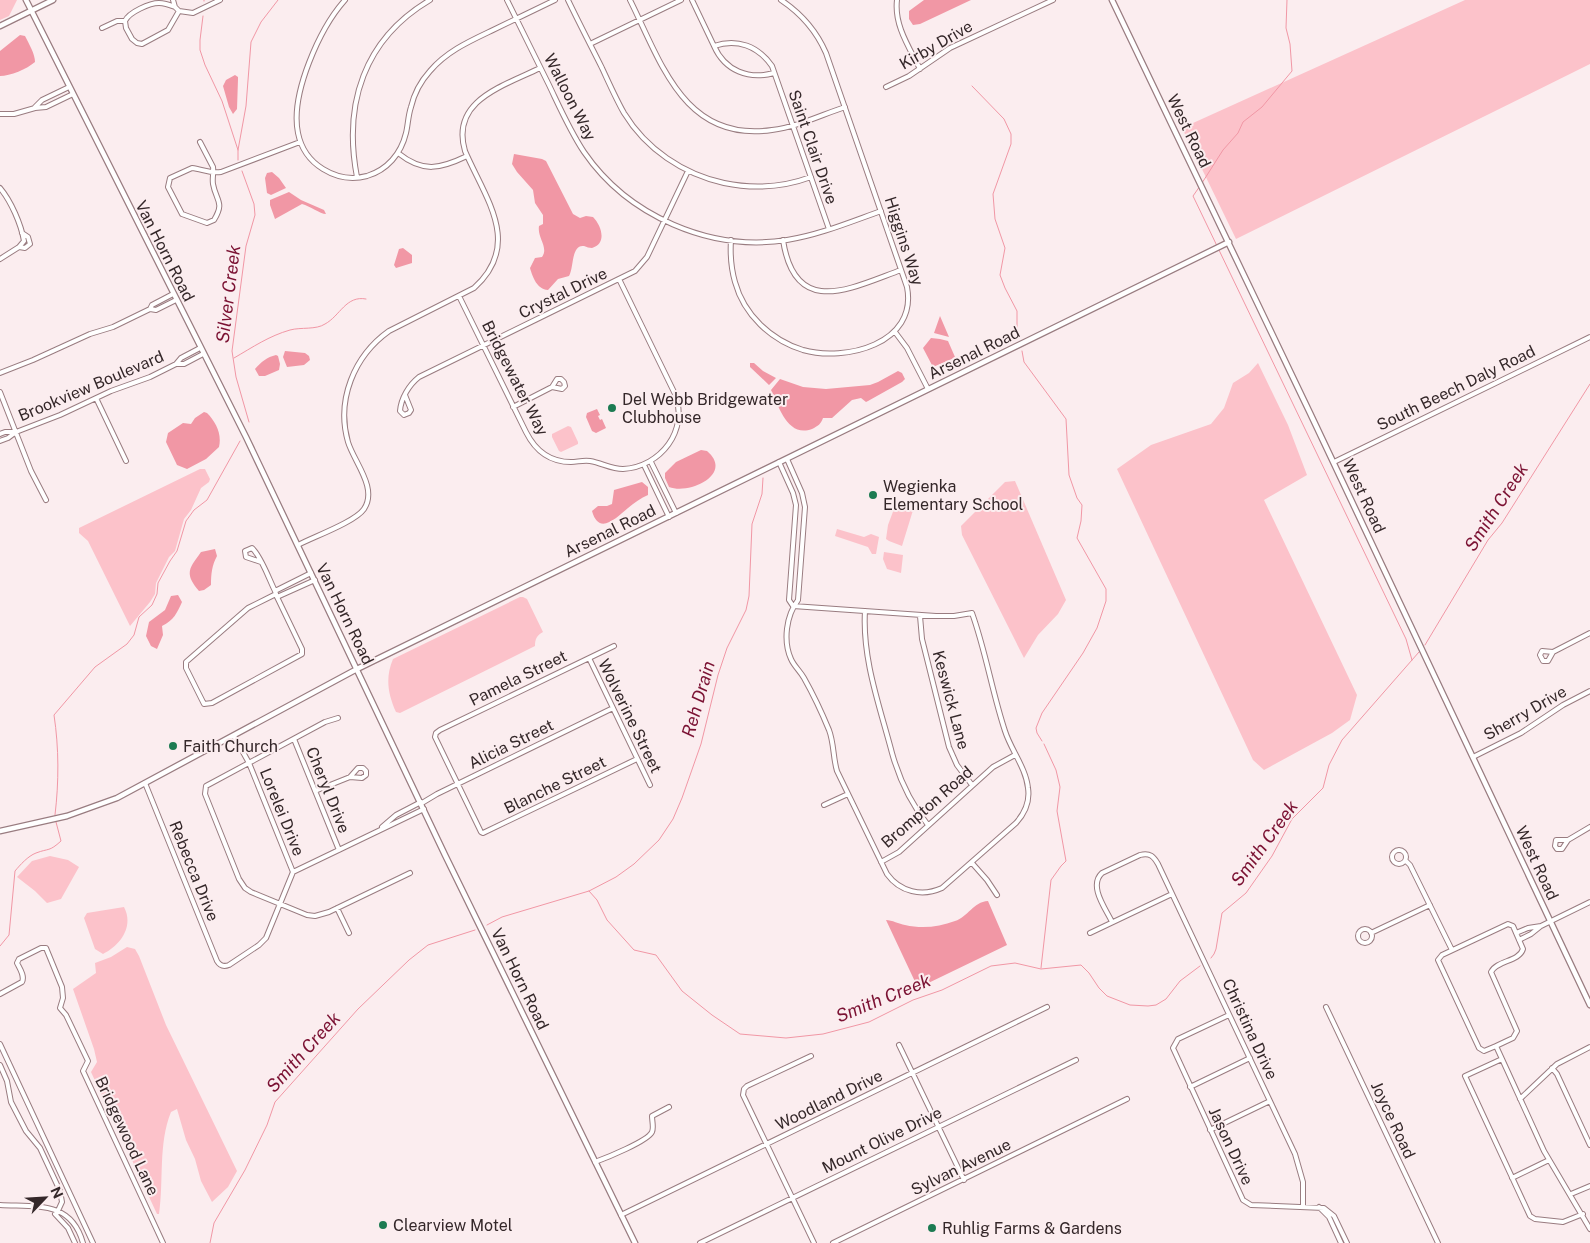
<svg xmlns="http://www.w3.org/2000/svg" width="1590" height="1243" font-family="'Public Sans',sans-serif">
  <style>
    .green { fill: #fcc2ca }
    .water { fill: #f197a5 }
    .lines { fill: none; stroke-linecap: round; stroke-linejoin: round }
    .stream { stroke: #f197a5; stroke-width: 1 }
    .minor-casing { stroke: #997c80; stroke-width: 6 }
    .tertiary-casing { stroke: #997c80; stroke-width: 7 }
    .minor { stroke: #fff; stroke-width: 4 }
    .tertiary { stroke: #fff; stroke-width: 4.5 }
    .poi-dot { fill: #1c7b52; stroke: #fbedef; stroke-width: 2 }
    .labels { text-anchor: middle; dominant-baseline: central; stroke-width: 4; stroke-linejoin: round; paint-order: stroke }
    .street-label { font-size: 16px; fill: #342729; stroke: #fbedef }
    .poi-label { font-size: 16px; fill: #342729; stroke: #fbedef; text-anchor: start }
    .water-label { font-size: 18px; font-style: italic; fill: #7b1233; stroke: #fbedef }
  </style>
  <rect width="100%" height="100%" fill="#fbedef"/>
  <path class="green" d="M0 0H17L9 16 0 20Z
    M1465 0H1590V64L1236 239 1182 128Z
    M1258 363 1288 425 1307 475 1264 500 1357 695 1350 720 1332 733 1264 770 1253 760 1117 469 1151 445 1211 424 1224 408 1233 383 1249 373Z
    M568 426 571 427 578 442V444L561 452 559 451 552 437V434Z
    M200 469H205L210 479 209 482 201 488 191 510 184 519 175 551 169 557 156 583 155 594 150 602 130 626 88 541 79 533V528Z
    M1015 481 1066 600 1058 614 1038 635 1024 658 962 535 961 526 1005 482Z
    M897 501 914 507 902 546 889 541 886 539 888 525Z
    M837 529 864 537 871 534 879 537 876 554H872L868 547 835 536Z
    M884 552 903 555 901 573 887 569 883 559Z
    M520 597H523L527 599 543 632C537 635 535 639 535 646L400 713 396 712C388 694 385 678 393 659Z
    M50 856 68 860 79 867 61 899 47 903 35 891 17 877 32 861Z
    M124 907C134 926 121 945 103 954L95 949 84 918 87 913Z
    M127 947 135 949 139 956 166 1025 237 1171 228 1187 212 1202 201 1181 195 1159 186 1140 177 1109 171 1112C158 1144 164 1181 159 1214H157L91 1072 97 1062 94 1049 73 989 96 973 95 963 111 957Z"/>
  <path class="water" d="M924 0H971L920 24 913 25 909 19V11Z
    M20 35 25 36C29 44 35 54 35 62 27 69 10 76 0 76V51Z
    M235 75 238 77V79L237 109 233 114 229 107 223 86 226 80Z
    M514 154 542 159 546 161 573 214 580 218 586 216 593 217C602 226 607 244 592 248 589 248 587 247 584 246 571 244 574 268 569 276L558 279 548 290C537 289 533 278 530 268L535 258 542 257C549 247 537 238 539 226L543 224V215L535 203 533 190 517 172 512 164Z
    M272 172 279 178 286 188 271 195 267 193 265 178 267 173Z
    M289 192 301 200 324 210 326 214C320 214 310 206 302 204L275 219 270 205V200Z
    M403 248 412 255V263L396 268 394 265 399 249Z
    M940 316 949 337 934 333Z
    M931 338 940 339 948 341 955 357 954 358 933 367 923 348Z
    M285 351 305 353 309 356 310 360 304 365 287 367 283 357Z
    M276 355 278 356 280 364 279 370 265 376H259L255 369C261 362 267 357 276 355Z
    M750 363H754L763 371 776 378 769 385 750 367Z
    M898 371 902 373 905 379 902 382 868 401 866 402 861 398 852 400 832 418H823C821 424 818 426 812 429 788 438 779 407 771 390L780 379 803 387 826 389 870 385 878 382Z
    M597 409 600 415 598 416 600 420 602 419 606 428 596 433 592 431 586 417 587 413Z
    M204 412 207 413C216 422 222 434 219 447L206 459 187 469 177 465 166 442 168 433 183 423 191 424 195 418Z
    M701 450 707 451C734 474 690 495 669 487L665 478V473L676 462Z
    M642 482 648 487V495C641 498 634 503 628 508 616 518 599 536 592 511L598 506H607L612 504 614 490Z
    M215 549 217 556C212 565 211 574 211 585L204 590 199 591C184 573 189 569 201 552Z
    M178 595 182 602C177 613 174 620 162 626L163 635 157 649 151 646 146 636 149 622 165 610 171 596Z
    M988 901 1007 945 918 988 886 920C892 920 899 924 905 925 922 929 939 927 955 921 968 917 973 902 988 901Z"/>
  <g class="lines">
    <path class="stream" d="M204 0V1
      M203 16 200 40V50L205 65 222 101 238 150
      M972 86 1004 119 1011 134V144L993 194 995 219 1005 248 1000 275 1005 288 1017 311V338
      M238 160V150L246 106 251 42 261 22 278 0
      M242 171 254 204 255 215 246 246 232 351 236 377 249 422
      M1202 183 1223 150 1238 133 1243 122 1262 107 1292 71 1290 44 1286 28 1287 0
      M1200 186 1193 196 1406 639 1412 660
      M1022 351 1024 362 1066 419 1069 475 1077 498 1082 505 1081 521 1077 538 1106 589V601L1097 628 1083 653 1042 713 1036 728 1037 733 1042 741
      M234 358C253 347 269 336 290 330 301 327 316 330 325 324 340 316 346 295 366 299
      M1425 645 1488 540 1502 523 1590 384
      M55 815C59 782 59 748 54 715L95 667 127 644 134 635 139 617 152 605 157 594 158 583 170 561 177 551 186 521 194 510 207 500 240 441
      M589 891 597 900 607 920 634 950 656 955 682 991 712 1015 740 1034 786 1038 823 1034 869 1022 913 1000 942 990 991 966 1015 963 1041 969 1081 965 1089 973 1099 988 1107 996 1130 1005 1148 1006 1156 1005 1166 999 1180 981 1200 966
      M487 925 502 917 589 891 616 877 634 864 659 840 673 819 682 798 701 744 718 675 727 648 746 610 749 596 752 524 762 494 763 478
      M0 946 9 935 15 871C20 865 28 856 36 853 49 848 49 852 61 841L56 822
      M1211 958 1214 954 1216 949 1222 913 1246 893 1272 856 1292 819 1323 788 1329 765 1342 740 1419 652
      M1041 968 1051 880 1061 866 1066 861 1057 811 1060 787 1056 770 1044 744
      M210 1243 214 1223 245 1170 267 1125 275 1102 358 1009 409 960 428 945 475 930"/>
    <g class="minor-casing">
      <path id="minor" d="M345 0C320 28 290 94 298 133 301 148 310 161 323 169 336 177 352 180 367 176 387 170 401 154 406 133 408 125 408 116 411 107 414 94 421 81 430 71 447 51 470 41 493 30 514 20 534 10 555 0
        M507 0C521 28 535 57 549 85 560 108 570 131 584 152 628 216 710 252 787 240 819 235 850 222 881 211
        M568 0C579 23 591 46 602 68 609 83 616 99 624 113 646 149 683 174 724 183 753 189 784 187 811 177
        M630 0C661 62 684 143 772 130 797 127 821 115 845 107
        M692 0 714 46C737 38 758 46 772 66L829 229
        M897 0C894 25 909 47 920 69
        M179 11 193 13 220 0
        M125 21 126 28 132 39 137 43 142 44 168 30 179 11 175 7
        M102 28 117 21H125C129 12 150 3 159 3 165 3 170 5 175 7L173 0
        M590 44 681 0
        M714 46C725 71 749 80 774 73
        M886 87 909 76 950 48 1053 0
        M35 107 42 100 69 87
        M0 114H14L35 108 46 107 73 94
        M200 142 213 167C214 173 212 178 213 184 216 201 225 202 214 220L207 223 182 214 168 187 170 178 192 168C202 169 210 174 221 172L300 142
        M398 153C423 173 440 169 467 156
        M357 177C343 104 364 39 430 0
        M0 188C11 201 21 224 24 241L19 247 0 259
        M731 240C730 255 731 268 735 282 744 315 771 340 803 350 845 362 918 344 907 287L826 53C816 30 802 14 781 0
        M783 240C795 319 851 288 901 270
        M19 247 25 248 30 244 28 237 22 233
        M459 296 526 432C535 450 550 462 571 462 577 462 583 460 590 461 602 463 611 469 623 469 661 467 689 430 675 394L619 279
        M150 309 156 310 176 300
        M895 332 907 348 928 389
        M176 364 181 358 200 348
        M0 373 33 360 90 334 113 327 150 309 152 305 173 294
        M0 392 31 471 46 500
        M405 395 411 410 409 413 404 415 400 411C401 398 409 385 419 377L635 271 647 257 688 171
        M96 398 126 461
        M513 407 552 387 562 389 565 386 564 382 561 379H557L552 387
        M0 434 5 432H16L60 415 111 391 150 377 176 364H184L203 354
        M0 441 8 438 16 432
        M787 459 802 493 805 507 798 600C786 616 783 641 791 659 794 666 800 671 804 678 813 694 822 713 829 730 834 743 833 758 837 771L887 874C900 892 922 897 942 888L1016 823C1025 813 1030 801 1028 788 1026 768 1011 750 1005 731 992 692 986 652 972 613L954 616H936L793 606
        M651 462 676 513
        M779 462 793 493 796 505 789 600 793 606
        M1334 462 1590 337
        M644 465 669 517
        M298 545C313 537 355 522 364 509 378 488 354 462 348 442 336 400 354 356 389 331L474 288C523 244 485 198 465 151 450 100 504 86 540 68
        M261 562 246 557 245 551 252 548C261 556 269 579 275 591L277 597 302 649V654L212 703 204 704 186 668V662L248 608 276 594
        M275 591 311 573
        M277 597 315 580
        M865 611C862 659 880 707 892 753 899 778 912 805 928 825
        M920 616 922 639 949 747 957 765 972 785
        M614 646 440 730 436 733 435 737 481 832 483 833 637 759
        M1553 652 1542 651 1540 655 1543 661H1548L1553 652 1590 633
        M589 658 650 785
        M338 718 325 722 206 786 205 794 239 879 245 888 251 892 307 915 315 916 329 912 410 873
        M234 736 249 763 293 872
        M294 739 339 850
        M1473 757 1521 733 1563 705 1590 691
        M145 783 217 961C220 966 224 967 229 965L259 945 266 938 293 872 424 809
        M315 791 350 777 362 778 366 775V771L363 768H358L350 777
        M422 803 437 794 613 708
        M824 805 848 794
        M382 827 396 815 421 802
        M1568 840H1556L1555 846 1557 849H1562L1568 840 1590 827
        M1392 857a7 7 0 1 1 14 0a7 7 0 1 1-14 0Z
        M1406 861 1410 865 1452 950
        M881 862 899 852 993 767 1015 755
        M972 863 987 880 997 895
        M337 908 349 933
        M1112 922C1106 909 1088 886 1102 873L1140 855C1150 852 1154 857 1158 864L1295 1154 1303 1182V1207
        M1358 936a7 7 0 1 1 14 0a7 7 0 1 1-14 0Z
        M1090 933 1172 894
        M1371 933 1430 905
        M1516 933 1528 928 1541 926
        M1519 940 1531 934 1541 926 1590 902
        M0 994 22 982C25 976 20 969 17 963L19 959 41 948H46L62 987 63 998 60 1008 66 1015 88 1061 83 1071 163 1243
        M1326 1007 1438 1243
        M1229 1015 1178 1039 1173 1048 1243 1200 1251 1205 1324 1208 1334 1216 1347 1243
        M0 1044 93 1243
        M899 1045 964 1180
        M1496 1046 1484 1051 1479 1048 1438 960 1442 955 1508 924 1513 926 1523 949C1519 962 1497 960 1491 972L1517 1031 1513 1038 1496 1046 1502 1059
        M811 1056 747 1086 744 1089 743 1095 814 1243
        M0 1065 7 1081 11 1102 26 1131 40 1148 60 1191 62 1202 56 1215
        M1552 1068 1557 1074 1590 1145
        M1190 1087 1250 1058
        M1520 1099 1557 1064 1590 1047
        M1210 1130 1270 1101
        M595 1162C606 1158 648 1141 652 1132 654 1128 652 1121 652 1116L669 1107
        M1512 1178 1549 1160
        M1571 1194 1590 1186
        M0 1205C36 1207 71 1200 83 1243
        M1319 1207 1329 1217 1341 1243
        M55 1214 68 1228 75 1243
        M1583 1214 1563 1222 1535 1219 1530 1216 1465 1076 1502 1059 1544 1151 1590 1229
        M621 1215 1047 1007
        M700 1243 1076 1060
        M833 1243 1127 1099"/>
    </g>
    <g class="tertiary-casing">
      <path id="tertiary" d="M26 0 246 437 445 855 635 1243
        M1112 0 1310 413 1590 1005
        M0 26 53 0
        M0 831 67 816 117 798 357 669 1229 242"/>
    </g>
    <use href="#minor" class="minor"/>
    <use href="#tertiary" class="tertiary"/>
  </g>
  <g class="poi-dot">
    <circle cx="612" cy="408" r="5"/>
    <circle cx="873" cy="495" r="5"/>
    <circle cx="173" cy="746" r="5"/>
    <circle cx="383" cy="1225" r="5"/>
    <circle cx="932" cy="1228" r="5"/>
  </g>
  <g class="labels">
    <g class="street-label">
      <text transform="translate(936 45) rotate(-30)">Kirby Drive</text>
      <text transform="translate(570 97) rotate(63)">Walloon Way</text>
      <text transform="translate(1189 131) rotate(64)">West Road</text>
      <text transform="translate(813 147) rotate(71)">Saint Clair Drive</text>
      <text transform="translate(904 241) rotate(72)">Higgins Way</text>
      <text transform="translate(165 251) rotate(63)">Van Horn Road</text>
      <text transform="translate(563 293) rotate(-26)">Crystal Drive</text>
      <text transform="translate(974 353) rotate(-26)">Arsenal Road</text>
      <text transform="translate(515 378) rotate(63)">Bridgewater Way</text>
      <text transform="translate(91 386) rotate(-23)">Brookview Boulevard</text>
      <text transform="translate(1456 388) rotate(-26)">South Beech Daly Road</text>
      <text transform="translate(1364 496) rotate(65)">West Road</text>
      <text transform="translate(610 531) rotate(-26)">Arsenal Road</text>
      <text transform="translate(345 614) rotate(64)">Van Horn Road</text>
      <text transform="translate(518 678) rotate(-26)">Pamela Street</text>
      <text transform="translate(951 700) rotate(75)">Keswick Lane</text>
      <text transform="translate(1525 713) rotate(-30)">Sherry Drive</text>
      <text transform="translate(630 716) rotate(64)">Wolverine Street</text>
      <text transform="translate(511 744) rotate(-26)">Alicia Street</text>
      <text transform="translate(555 785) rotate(-26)">Blanche Street</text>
      <text transform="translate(328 790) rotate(68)">Cheryl Drive</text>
      <text transform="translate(927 807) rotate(-41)">Brompton Road</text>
      <text transform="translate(282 812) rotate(68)">Lorelei Drive</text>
      <text transform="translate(1537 863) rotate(65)">West Road</text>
      <text transform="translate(194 871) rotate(68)">Rebecca Drive</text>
      <text transform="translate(520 979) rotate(64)">Van Horn Road</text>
      <text transform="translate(1250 1029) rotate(65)">Christina Drive</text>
      <text transform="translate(829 1100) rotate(-26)">Woodland Drive</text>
      <text transform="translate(1393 1120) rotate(65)">Joyce Road</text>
      <text transform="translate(127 1136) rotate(65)">Bridgewood Lane</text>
      <text transform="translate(882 1140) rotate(-26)">Mount Olive Drive</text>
      <text transform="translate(1231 1146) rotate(65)">Jason Drive</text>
      <text transform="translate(961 1167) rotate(-26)">Sylvan Avenue</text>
    </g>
    <g class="poi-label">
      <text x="622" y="399">Del Webb Bridgewater<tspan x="622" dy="18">Clubhouse</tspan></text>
      <text x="883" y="486">Wegienka<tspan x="883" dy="18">Elementary School</tspan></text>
      <text x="183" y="746">Faith Church</text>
      <text x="393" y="1225">Clearview Motel</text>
      <text x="942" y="1228">Ruhlig Farms &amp; Gardens</text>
    </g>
    <g class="water-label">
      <text transform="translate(228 294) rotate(-83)">Silver Creek</text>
      <text transform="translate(1496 507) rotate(-57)">Smith Creek</text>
      <text transform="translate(698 699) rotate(-74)">Reh Drain</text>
      <text transform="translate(1264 843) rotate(-54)">Smith Creek</text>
      <text transform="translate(883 998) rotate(-22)">Smith Creek</text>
      <text transform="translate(303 1052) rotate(-48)">Smith Creek</text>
    </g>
  </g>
  <g transform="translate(45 1198) rotate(65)" stroke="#fbedef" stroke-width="4" paint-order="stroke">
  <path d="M0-4L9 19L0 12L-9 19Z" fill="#342729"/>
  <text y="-8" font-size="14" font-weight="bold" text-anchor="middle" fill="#342729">N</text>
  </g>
</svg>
